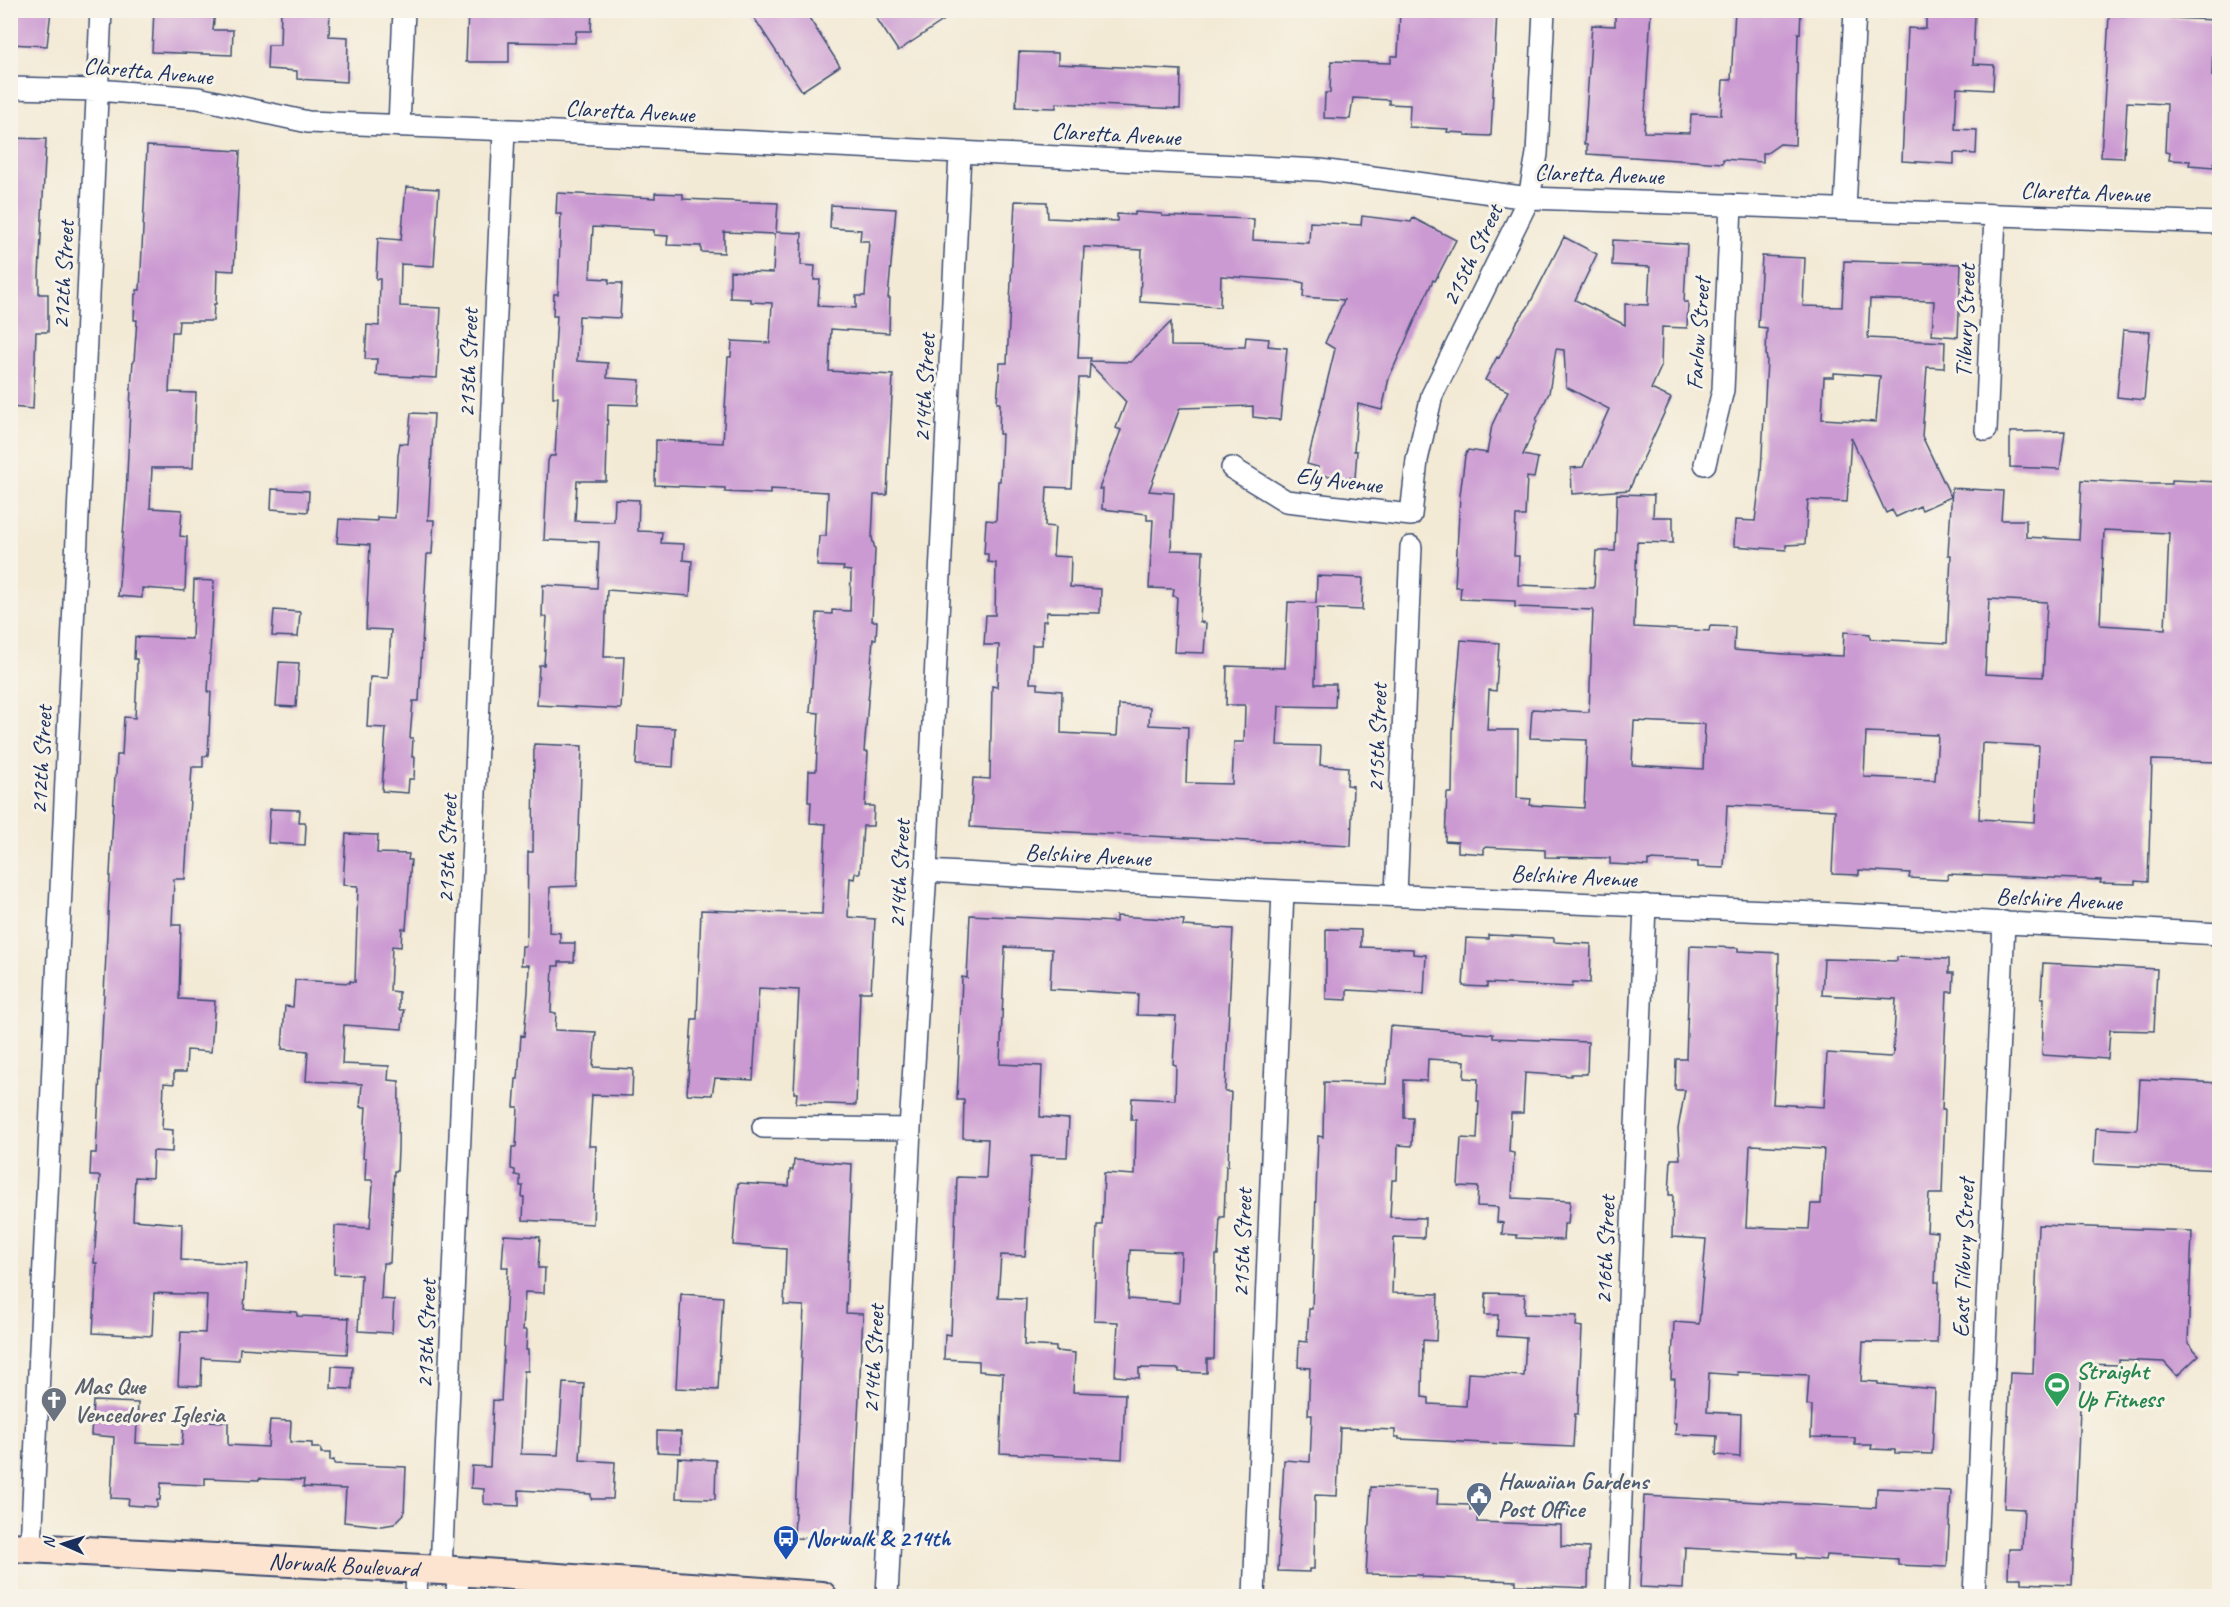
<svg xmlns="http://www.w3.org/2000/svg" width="2230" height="1607" font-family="Caveat,sans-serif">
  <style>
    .building { fill: #cb9ad2; fill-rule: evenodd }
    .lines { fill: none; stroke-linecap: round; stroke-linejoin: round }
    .minor-casing { stroke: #3b4b70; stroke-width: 24 }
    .secondary-casing { stroke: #3b4b70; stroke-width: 32 }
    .minor { stroke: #fff; stroke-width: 21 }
    .secondary { stroke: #fde4d0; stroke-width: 28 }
    .labels { text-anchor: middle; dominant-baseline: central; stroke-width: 6; stroke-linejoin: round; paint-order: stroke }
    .street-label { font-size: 24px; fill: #1b2f5e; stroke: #f7f3e8 }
    .leisure-label { font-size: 24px; font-weight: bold; fill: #27864d; stroke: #f7f3e8; text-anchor: start }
    .worship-label { font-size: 24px; font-weight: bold; fill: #5b616d; stroke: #f7f3e8; text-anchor: start }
    .service-label { font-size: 24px; font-weight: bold; fill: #4e5e75; stroke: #f7f3e8; text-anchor: start }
    .transit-label { font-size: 24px; font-weight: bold; fill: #164399; stroke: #f7f3e8; text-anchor: start }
  </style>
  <rect width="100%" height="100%" fill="#f7f3e8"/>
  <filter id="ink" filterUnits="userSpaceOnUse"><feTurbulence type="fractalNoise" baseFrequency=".0167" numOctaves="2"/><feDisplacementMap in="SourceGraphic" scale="12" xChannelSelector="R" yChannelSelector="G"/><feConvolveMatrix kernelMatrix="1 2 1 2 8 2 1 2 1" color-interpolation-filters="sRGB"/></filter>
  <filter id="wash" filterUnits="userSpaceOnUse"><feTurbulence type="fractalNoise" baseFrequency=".008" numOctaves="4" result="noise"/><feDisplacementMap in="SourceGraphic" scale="24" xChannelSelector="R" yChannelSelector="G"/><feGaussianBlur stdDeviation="1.35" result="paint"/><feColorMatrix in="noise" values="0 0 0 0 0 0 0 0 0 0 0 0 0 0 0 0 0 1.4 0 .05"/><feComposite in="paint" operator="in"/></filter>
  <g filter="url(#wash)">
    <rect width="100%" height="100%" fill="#f3ead5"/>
    <g id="blocks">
      <path class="building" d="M12 10H51L47 46 10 44Z
        M154 10 215 11 213 30H233L232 55 152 52Z
        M281 10H330L329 36 348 37 347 82 297 79V71L267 69 268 45H280Z
        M468 10H592L591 31H576L575 43 509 42V62H466Z
        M749 10H804L840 66 802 91Z
        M871 10H959L898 51Z
        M1400 10H1497L1491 136 1465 135V133L1447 132 1448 129 1409 127 1410 105 1389 104V100L1353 98 1350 119 1324 118 1325 93H1330L1331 61 1391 63V56H1398Z
        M1615 10H1651L1644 132 1690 133 1691 114 1721 115 1723 80H1731L1735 10H1801L1800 34 1798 33 1795 145 1780 144 1767 153H1763V162L1723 159V163L1587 154V145L1584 144 1592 25 1615 26Z
        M1926 10 1975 13 1973 64 1994 65 1993 90 1957 88 1955 129 1977 130 1976 154 1954 153V164L1902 161 1908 28 1926 29Z
        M2109 15 2214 20 2212 76 2220 77V162H2214V167L2189 165 2190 161 2169 160 2170 153 2165 152 2167 104 2127 102 2124 158 2101 157Z
        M1019 52 1058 53V64L1181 70 1180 109 1056 103V108L1016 107Z
        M10 138 46 139 39 275V294H48V332H36L33 409 10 407 13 269H10Z
        M147 146 240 151 234 271 217 270 216 304H214L213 321H179L178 332H172L169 392 196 393 193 468H152L150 508 182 510 180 536 187 537 185 591 142 588V598L118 596 126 497 131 388 133 361H134L137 320H134L135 294H137V290H140Z
        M406 187 439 189 434 266 401 264 400 306 441 308 437 378 376 375 377 359H365L367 325 379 326 380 279H376L378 238 401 240Z
        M557 193 655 198V193L683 194V199L778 203 776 232 802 233 801 265 815 266 814 280H820L818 306 856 308V296H865L869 241H860L861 230 830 228 831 205 896 209 888 298H890L889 333 831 329 829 371 893 375 887 495H874L872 538 875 549 872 621H877L876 639H873L864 752H868L865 806H874L873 826H863L860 873H855L854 879 850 878 848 917 875 919 871 992H860L856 1105 796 1103 797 1093H794L799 990 759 988 753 1080 715 1078 712 1095 687 1094 692 1019H697L701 910 822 914 826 824 810 823 811 802H808L809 771H816L819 713 810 712 817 613 832 614V610L850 611 851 571 843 570 844 567 817 566 819 536H826L828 492 770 489V494L725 492V488L655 485 656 440 723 443 728 357H731L732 341 770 343 772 303 751 302V299L730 298V271L773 273 775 234 724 232V253L701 252V246L667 245 668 236 654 235V230L593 227 590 278 609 279V283H622L620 318 579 316 577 361 608 363 607 378 640 380 638 405 608 404 606 481H577L575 521 614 522 615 499 639 500 638 531 662 532 661 543 684 544 683 560 692 561 690 596 607 590 604 657H624L621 709 537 705 539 665H544L547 617H542L543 585 597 588 599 542 544 540 548 461 550 456H555L558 397H553V387L557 316H553L554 294H558L561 214H556Z
        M1015 201 1047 202 1048 218 1117 221V214L1135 215V212L1162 214V216L1254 219 1253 240 1309 243 1310 222 1361 225 1362 216 1411 222 1413 218 1456 240 1435 281 1433 280 1389 378 1382 410 1358 404 1354 451H1357L1355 478 1318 475V467L1307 464 1335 349 1325 343 1344 300 1303 297 1304 283 1296 281 1221 276 1220 307 1140 302 1142 250 1084 247 1078 358H1091L1090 361 1131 362 1171 322V346L1245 347 1246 337 1269 339 1268 346 1287 348 1280 420 1253 417V406L1180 408 1149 491 1174 493 1171 550 1203 551 1200 622 1206 623 1204 653 1174 652 1177 597 1173 596 1174 589 1149 588 1153 520H1147V514L1102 509 1103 489H1099L1121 430 1116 428 1126 402 1090 364 1089 378H1079L1072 488 1047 487 1045 526 1055 527 1053 556 1071 557 1070 587 1101 589 1100 613 1047 612 1046 621H1043L1042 645H1032L1030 683H1038V689L1062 691 1061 733 1117 736 1119 705 1150 707 1149 725 1188 727 1186 783 1232 784 1234 742H1244L1245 705H1226L1227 666 1285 668 1288 602 1316 603 1317 576 1363 578 1362 610 1317 608 1315 684H1336L1335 707 1279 706 1277 745 1321 746 1320 765 1348 767 1347 785 1353 786 1351 846 970 827 973 778 990 779 992 686 997 687 999 645H984L986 615H995L996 563 988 562V554H984L986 520 996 521 998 481H1000L1002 434H999L1000 403H997L1000 363H1007Z
        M1564 237 1597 254 1575 300 1625 325V304L1648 305 1650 267 1612 265 1613 240 1687 244 1684 302H1688L1687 328 1662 327 1661 367 1651 389 1671 398 1629 490 1572 494 1571 468 1583 467 1609 409 1566 387 1564 350 1556 349 1549 393 1536 420 1537 421 1523 455 1538 458 1534 478 1527 477 1525 516H1516L1514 556H1519L1518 585 1594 588 1596 551H1615L1617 494 1654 495 1653 517H1673V543L1637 542 1634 627 1709 631 1710 626 1735 627 1734 650 1785 654 1843 656 1844 632 1870 634V639L1947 643 1951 555H1948L1952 488 2003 491 2001 520H2026V537L2079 540 2082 480 2149 484H2172V480L2220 482V752H2218L2217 762 2152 760 2148 882 2135 881V884L2100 883 2101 880 1948 874 1947 880 1909 878 1910 873 1859 870V875L1832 874 1835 810 1727 805 1724 868 1698 867V862L1648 860V866L1610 864V858L1545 857V850L1484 847V854L1458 852V842L1445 841 1447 793H1452L1453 732 1461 640 1499 643 1496 691 1489 690 1487 730H1518L1517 798 1531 799 1530 805 1584 808 1587 740 1530 738 1532 709 1589 712 1593 610 1515 607V601L1460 599 1461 587H1455L1460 495 1465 456 1468 450 1487 453 1492 425 1508 391 1485 380 1497 357 1499 358 1517 322 1528 307ZM2104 530 2169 533 2165 629 2100 625ZM1989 599 2047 602 2043 677 1985 674ZM1634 721 1705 724 1703 769 1632 765ZM1866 732 1938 735 1935 780 1864 777ZM1982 743 2039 746 2035 822 1979 819Z
        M1762 256 1805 258 1803 306 1842 307 1844 261 1961 264 1958 337 1932 335 1934 301 1870 299 1868 338 1945 342 1944 368 1927 367 1922 436 1951 497 1922 510 1920 506 1896 517 1892 510 1886 513 1851 437 1847 502 1808 500 1805 544 1786 545V550L1734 546 1735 520 1755 521 1761 473 1767 360 1766 354 1767 328 1758 327ZM1834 373 1880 376 1876 422 1822 419 1824 377H1834Z
        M2123 330 2150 332 2144 400 2117 397Z
        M411 413 434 414 428 520H434L432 554H427L419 701H413L410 738H413L412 757H415L414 779H409L408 793 382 791 386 728 367 727 370 677 388 678 391 630 366 629 370 545 337 543 339 519 377 521V517L395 518 398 455 400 443 408 444Z
        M2065 431 2060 469 2010 467V432Z
        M272 489 309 491 308 512 271 509Z
        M194 580 214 581 208 692H211L208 756H203V767H192L185 879H174L172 925H181L179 999 215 1001 211 1052 187 1050 186 1072H174V1084L164 1083 162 1129 173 1130 172 1152 153 1151 152 1178 135 1177 133 1220 182 1224 181 1260 247 1264 244 1309 297 1312V1316L349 1318 347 1354 240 1348 239 1360 202 1358 201 1386 178 1385 181 1332 205 1333 207 1295 154 1293 152 1336 93 1333 97 1263H94L100 1176H90L91 1153H96L115 776H116L117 755H122L124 717 135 718 137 676V659H134L135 637 192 639Z
        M274 610 300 612 298 637 272 636Z
        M279 662 299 663 296 707 276 706Z
        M638 726 675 728 673 767 636 765Z
        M534 744 582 746 577 886 550 887 549 932 560 933V943H575L574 962H559V966H553L551 1012 556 1013 555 1030 596 1032 593 1067 633 1069 632 1096 592 1095 589 1146H596L593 1224 523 1220 524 1197H522L523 1186H520V1176L515 1175V1170L511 1169 512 1147H516L518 1107H514L516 1079H518L521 1035 524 1036 528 992 529 965H521L522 946H526L527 932 528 852H533Z
        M270 809 300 810 299 822H305L306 826 305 845 268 843Z
        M346 834 378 835 377 853 409 854 408 860H411L406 929 402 928 401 947 392 946 390 991 399 992V1010H404L402 1029 344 1025 342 1064 389 1066 388 1080 399 1081 398 1150 397 1171H394L390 1263H383L381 1299 394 1300 392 1333 358 1331 361 1275 334 1274 335 1226 370 1228 373 1185 372 1180H365L366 1158H363L366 1107H360L362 1084 306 1081 308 1051 282 1049 285 1006 293 1007 295 980 350 983V981L355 982 358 886 343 885Z
        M970 915 1116 922V916L1184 920 1183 926 1233 929 1225 1092H1231L1228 1166H1226L1224 1217H1220L1218 1255H1216L1214 1359H1207V1373L1179 1372V1369L1139 1368V1378L1115 1376 1118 1322 1094 1321 1097 1225H1102L1104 1173 1135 1175 1136 1120H1131L1132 1098 1175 1100 1176 1065 1173 1064 1176 1016 1137 1015 1138 994 1050 989 1052 949 1005 947 1000 1064 1042 1066 1040 1117 1069 1119 1067 1157 1031 1156 1025 1256 1001 1255 998 1298 1026 1299 1024 1345 1056 1347V1351L1075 1353 1073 1392 1125 1394 1122 1459 1000 1453 1003 1373 979 1371V1361L944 1359 945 1334 951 1335 957 1177 986 1178 988 1139 963 1138 964 1100H957L962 977 967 978ZM1130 1250 1181 1252 1179 1303 1128 1299Z
        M1326 929 1361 930V947L1413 949V954L1426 955 1424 994 1347 990V1000L1326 999Z
        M1489 935 1554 938V942L1591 944 1590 983 1573 982 1572 987 1487 983V987L1463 986 1466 938 1489 939Z
        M1690 946 1738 948V951L1779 953 1778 1014 1773 1104 1824 1107 1827 1053 1890 1057 1893 1055 1896 999 1822 995 1824 959 1897 961V957L1949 959V973H1954L1953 992H1947L1944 1059 1942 1110H1945L1942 1194H1929L1927 1231 1937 1232 1935 1282H1939L1937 1343 1863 1342 1861 1381 1878 1382V1384L1935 1389 1932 1454 1895 1453V1450L1871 1449 1872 1445H1855V1438L1811 1437 1812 1406 1807 1405 1809 1375 1737 1372 1738 1375 1709 1373 1707 1412 1741 1414 1740 1457 1716 1455 1717 1436 1675 1434 1676 1423H1673L1675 1379H1671L1674 1322 1699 1324 1706 1239 1672 1237 1673 1195H1669L1671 1159H1680L1678 1129 1685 1090H1675L1676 1059H1686ZM1752 1145 1824 1149 1821 1204H1811L1809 1229 1746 1227 1750 1146Z
        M2043 963 2157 969 2154 1031 2110 1030 2108 1059 2042 1055 2044 998H2041Z
        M1390 1026 1493 1034V1038L1588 1042 1587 1074H1571V1076L1525 1073 1523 1113H1511L1509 1152 1514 1153 1512 1198 1570 1201 1568 1224H1564L1563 1240 1517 1238V1235L1502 1234 1503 1223 1497 1222 1498 1207 1477 1206 1478 1187 1458 1186 1461 1138 1477 1139 1479 1101H1477L1478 1079 1464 1078 1465 1061 1428 1059 1427 1081 1404 1080V1118H1413L1412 1146 1398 1145 1397 1180H1392L1390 1217 1425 1218 1424 1238 1394 1237 1392 1293 1438 1294 1436 1341 1423 1340 1422 1397 1429 1398V1404L1466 1406 1468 1373 1524 1376 1526 1338 1497 1336 1498 1315H1485L1486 1293 1525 1294 1524 1314 1577 1316 1576 1326 1582 1327 1578 1414H1575L1573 1447 1399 1439V1437H1395V1430L1340 1428 1337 1496 1315 1495 1314 1569H1309V1572L1278 1571 1284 1460 1310 1462 1312 1415H1308L1310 1368 1298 1367 1299 1341 1307 1342 1309 1309H1312L1318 1136 1323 1137 1324 1082 1386 1084Z
        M2140 1079 2220 1083V1170L2094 1164 2096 1128 2137 1130Z
        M794 1160 852 1164 846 1313 863 1314 852 1540 794 1538 804 1306 784 1305 786 1249 733 1245 738 1183 789 1186 790 1170H793Z
        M2038 1225 2192 1231 2188 1343 2199 1355 2177 1376 2164 1362 2119 1360V1365L2082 1364 2072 1585 2021 1583V1578H2008L2009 1549H2022L2024 1509 2004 1508 2010 1373 2033 1374Z
        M504 1235 540 1237 538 1268H545L544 1293 525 1292 523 1330H527L526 1350H528V1371H524L521 1454 558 1455 563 1383 584 1384 580 1460 615 1462 613 1499H591V1494L519 1490V1506L484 1504V1489L471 1488 472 1466 490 1467 493 1400 501 1401 508 1267H502Z
        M681 1294 723 1297 718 1390 676 1388Z
        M332 1366 353 1367 352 1389 331 1388Z
        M93 1401 138 1403 136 1443 182 1445 184 1420 228 1422V1445L268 1447 270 1420 291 1421 290 1442 312 1443V1448H321V1453H330V1461L334 1460V1464L406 1467 404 1514 394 1524 382 1526 344 1522 346 1489 303 1487 304 1480 267 1479 259 1478V1480L205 1478V1485L161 1483 160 1500H157V1507L128 1505 129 1499 111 1498 114 1437 91 1435Z
        M657 1431 681 1432V1453L657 1452Z
        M678 1458 716 1460 715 1499 676 1498Z
        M1371 1487 1438 1489 1437 1504 1470 1505V1510H1478L1477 1522 1561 1525V1546L1589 1548 1588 1588 1516 1585V1581L1422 1577V1575L1366 1574Z
        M1877 1488 1951 1491 1947 1567 1898 1565V1559L1826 1555 1825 1560 1796 1558V1554L1685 1548 1683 1589 1640 1587 1644 1496 1876 1508Z"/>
    </g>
  </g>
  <g filter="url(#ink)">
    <use href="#blocks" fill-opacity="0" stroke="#3b4b70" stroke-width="1.5"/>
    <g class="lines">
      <g class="minor-casing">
        <path id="minor" d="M10 88 97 90 198 98 308 122 536 131 1320 170 1529 198 2220 223
          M399 126 404 10
          M1845 209 1855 10
          M1986 430 1995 215
          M1705 464 1723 390 1731 205
          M1232 468 1286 501 1411 515 1417 460 1432 395 1529 198 1537 154 1544 10
          M926 871 1283 891 1817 913 2220 934
          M1396 894 1411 547
          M763 1127 910 1129
          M31 1548 101 10
          M441 1570 504 130
          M416 1596 417 1568
          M457 1596 458 1571
          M887 1596 910 1129 926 871 960 153
          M1254 1596 1283 891
          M1617 1596 1645 905
          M1974 1596 2004 922"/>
      </g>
      <g class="secondary-casing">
        <g id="secondary">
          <path id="s1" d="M10 1547 441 1570 822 1596"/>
        </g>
      </g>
      <use href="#minor" class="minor"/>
      <use href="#secondary" class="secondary"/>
    </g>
  </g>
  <defs>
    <g id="stadium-pin" transform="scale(1.35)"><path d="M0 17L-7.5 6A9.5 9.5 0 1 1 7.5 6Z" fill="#2e9e5b" stroke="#f7f3e8"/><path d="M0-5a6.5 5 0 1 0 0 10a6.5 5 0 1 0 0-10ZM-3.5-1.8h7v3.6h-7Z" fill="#fff"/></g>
    <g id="church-pin" transform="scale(1.35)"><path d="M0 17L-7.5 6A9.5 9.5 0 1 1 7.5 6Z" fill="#6b7280" stroke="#f7f3e8"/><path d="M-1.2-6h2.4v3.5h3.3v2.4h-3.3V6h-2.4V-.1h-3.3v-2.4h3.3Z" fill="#fff"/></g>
    <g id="civic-pin" transform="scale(1.35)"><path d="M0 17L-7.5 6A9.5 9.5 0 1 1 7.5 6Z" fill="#5c6f8a" stroke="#f7f3e8"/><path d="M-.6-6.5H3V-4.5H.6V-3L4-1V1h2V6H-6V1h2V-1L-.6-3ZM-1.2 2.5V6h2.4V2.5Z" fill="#fff"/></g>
    <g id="bus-pin" transform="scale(1.35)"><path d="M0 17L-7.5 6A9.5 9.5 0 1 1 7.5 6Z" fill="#1a4fb4" stroke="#f7f3e8"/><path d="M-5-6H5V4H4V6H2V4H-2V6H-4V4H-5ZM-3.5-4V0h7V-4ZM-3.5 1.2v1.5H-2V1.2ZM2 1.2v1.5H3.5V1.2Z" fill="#fff"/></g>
  </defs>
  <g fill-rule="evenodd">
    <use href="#stadium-pin" x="2057" y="1385"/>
    <use href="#church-pin" x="54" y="1400"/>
    <use href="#civic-pin" x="1479" y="1495"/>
    <use href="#bus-pin" x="786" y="1538"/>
  </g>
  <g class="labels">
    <g class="street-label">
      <text transform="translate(148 71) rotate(5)">Claretta Avenue</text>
      <text transform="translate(630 111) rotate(3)">Claretta Avenue</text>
      <text transform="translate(1116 134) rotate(3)">Claretta Avenue</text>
      <text transform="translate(1599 174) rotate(2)">Claretta Avenue</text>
      <text transform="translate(2085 192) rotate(2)">Claretta Avenue</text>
      <text transform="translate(1472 255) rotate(-64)">215th Street</text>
      <text transform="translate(63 275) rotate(-87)">212th Street</text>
      <text transform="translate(1965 321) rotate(-88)">Tilbury Street</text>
      <text transform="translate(1698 334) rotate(-86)">Farlow Street</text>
      <text transform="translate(468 363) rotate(-88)">213th Street</text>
      <text transform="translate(924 388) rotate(-87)">214th Street</text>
      <text transform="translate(1339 480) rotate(7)">Ely Avenue</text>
      <text transform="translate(1377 738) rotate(-88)">215th Street</text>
      <text transform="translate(41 760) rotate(-87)">212th Street</text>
      <text transform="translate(447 849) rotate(-88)">213th Street</text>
      <text transform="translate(1088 855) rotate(3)">Belshire Avenue</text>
      <text transform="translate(899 874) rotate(-87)">214th Street</text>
      <text transform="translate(1574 876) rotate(3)">Belshire Avenue</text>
      <text transform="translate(2059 899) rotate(3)">Belshire Avenue</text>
      <text transform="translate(1242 1243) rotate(-88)">215th Street</text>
      <text transform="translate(1605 1250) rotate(-88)">216th Street</text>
      <text transform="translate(1963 1258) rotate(-88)">East Tilbury Street</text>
      <text transform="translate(426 1334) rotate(-88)">213th Street</text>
      <text transform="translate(873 1359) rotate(-87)">214th Street</text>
      <text stroke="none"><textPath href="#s1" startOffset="334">Norwalk Boulevard</textPath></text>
    </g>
    <g class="leisure-label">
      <text x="2076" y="1371">Straight<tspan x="2076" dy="28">Up Fitness</tspan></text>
    </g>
    <g class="worship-label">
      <text x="74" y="1386">Mas Que<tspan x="74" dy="28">Vencedores Iglesia</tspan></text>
    </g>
    <g class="service-label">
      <text x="1498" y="1481">Hawaiian Gardens<tspan x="1498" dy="28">Post Office</tspan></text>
    </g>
    <g class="transit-label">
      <text x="806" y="1538">Norwalk &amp; 214th</text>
    </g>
  </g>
  <rect width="2230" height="1607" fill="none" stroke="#f7f3e8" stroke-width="36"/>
  <g transform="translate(63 1544) rotate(273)" stroke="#f7f3e8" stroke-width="4.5" paint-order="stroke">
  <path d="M0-4.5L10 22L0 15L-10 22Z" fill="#1b2f5e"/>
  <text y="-9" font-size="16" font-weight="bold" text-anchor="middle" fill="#1b2f5e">N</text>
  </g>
</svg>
